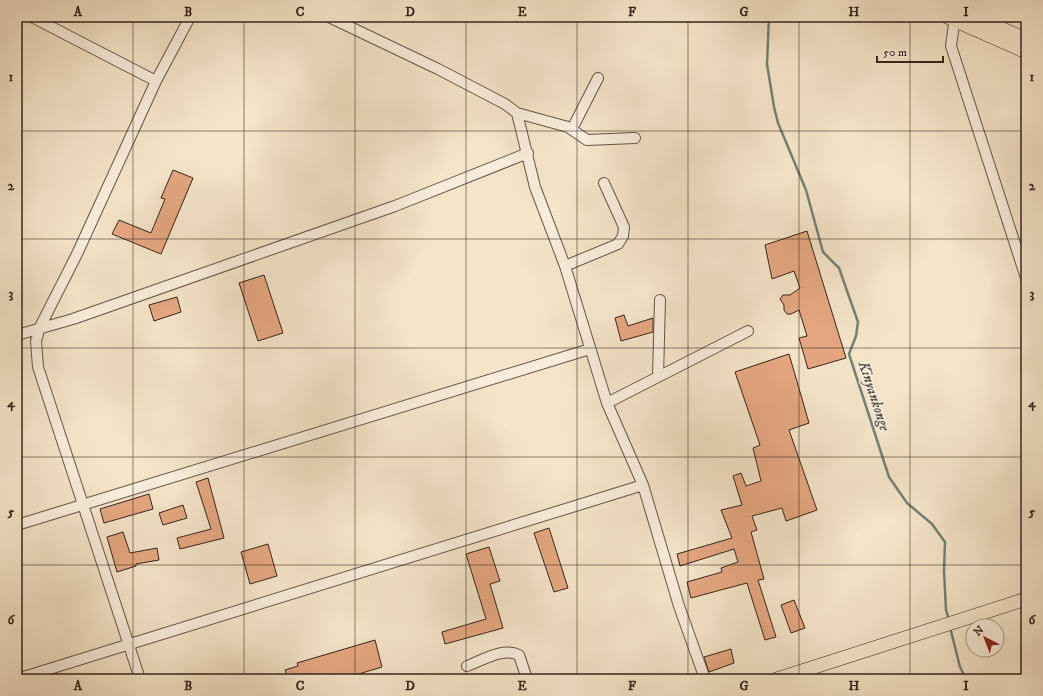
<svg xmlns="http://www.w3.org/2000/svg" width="1043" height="696" font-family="'IM FELL DW Pica',serif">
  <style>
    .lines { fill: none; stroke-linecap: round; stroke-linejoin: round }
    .stream { stroke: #738177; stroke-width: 2.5 }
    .building { fill: #e5a781; stroke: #35241d }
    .minor-casing { stroke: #655448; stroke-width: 12 }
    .major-casing { stroke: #35241d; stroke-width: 14 }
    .minor { stroke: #f8eddb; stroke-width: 10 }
    .major { stroke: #f5e4c8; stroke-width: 13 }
    .grid { fill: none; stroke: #35241d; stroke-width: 1; stroke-opacity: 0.55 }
    .labels { text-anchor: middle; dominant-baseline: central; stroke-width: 3; stroke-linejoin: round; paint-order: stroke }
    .water-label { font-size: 15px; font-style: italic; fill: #54524a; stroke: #f8eddb }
    .neatline { fill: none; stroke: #35241d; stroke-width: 1.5 }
    .grid-label { font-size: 13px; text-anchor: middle; font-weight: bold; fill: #35241d }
  </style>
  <rect width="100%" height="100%" fill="#f5e4c8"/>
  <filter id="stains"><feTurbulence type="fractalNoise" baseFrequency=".005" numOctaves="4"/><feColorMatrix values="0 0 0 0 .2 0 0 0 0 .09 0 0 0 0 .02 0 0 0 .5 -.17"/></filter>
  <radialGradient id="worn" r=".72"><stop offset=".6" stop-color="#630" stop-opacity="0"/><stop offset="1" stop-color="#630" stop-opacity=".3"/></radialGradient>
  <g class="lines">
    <path class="stream" d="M769 17 767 64 774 107 778 123 806 190 823 252 839 268 858 322 856 336 849 354 889 477 907 503 932 524 945 542 944 571 946 610 949 620
      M950 627 960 667 966 679"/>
  </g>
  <path class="building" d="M173 170 193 178 161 254 112 234 119 220 151 233 165 199 161 198Z
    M807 231 846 358 808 369 799 338 807 336 799 310 791 314H787L784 310V305L780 299 783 295H790L800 288 794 271 772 279 765 245Z
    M264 275 283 333 258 341 239 283Z
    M177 297 181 312 154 321 149 305Z
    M624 315 628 326 653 318V332L621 341 615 318Z
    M789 354 809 423 789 430 817 510 786 521 782 508 752 516 757 530 751 532 764 579 758 580 776 637 765 640 747 583 691 598 687 582 722 572 721 568 738 562 734 549 680 566 677 554 732 538 721 510 742 505 733 476 741 473 746 486 761 481 753 448 760 445 735 372Z
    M208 478 224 538 180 549 177 538 211 529 196 482Z
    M149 494 153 509 104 523 100 509Z
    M183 505 187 518 163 525 159 513Z
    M549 528 568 588 554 592 534 533Z
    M123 532 130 553 157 548 159 560 136 564V566L117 572 107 537Z
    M268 544 277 576 250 584 241 552Z
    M489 547 500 581 490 584 503 628 445 644 442 632 486 619 466 554Z
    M794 600 805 628 791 633 781 605Z
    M375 640 382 667 342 679H288L285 670 298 666 297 663Z
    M731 649 734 663 709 672 704 657Z"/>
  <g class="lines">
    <g class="minor-casing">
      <path id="minor" d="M32 17 156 81
        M329 17 438 69 505 104 517 113 535 187 565 266 607 403 643 485 679 606 705 679
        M955 17 951 46 1026 278
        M517 113 568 127 587 140 635 138
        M572 129 598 78
        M565 266 618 244 623 236 624 227 604 183
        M17 335 73 319 395 206 528 153
        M658 377 660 300
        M607 403 748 331
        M17 525 590 349
        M467 666C483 660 503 647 519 655L527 679
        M17 679 643 485
        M140 679 38 367 36 341 40 327 77 254 156 81 190 17"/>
    </g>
    <g class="major-casing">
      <path id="major" d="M947 17 1026 52
        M975 17 1026 39
        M777 679 1026 599"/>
    </g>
    <use href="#minor" class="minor"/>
    <use href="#major" class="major"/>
  </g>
  <path class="grid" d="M133 17V679M244 17V679M355 17V679M466 17V679M577 17V679M688 17V679M799 17V679M910 17V679M17 131H1026M17 239H1026M17 348H1026M17 457H1026M17 565H1026"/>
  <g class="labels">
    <g class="water-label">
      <text transform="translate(874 396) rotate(72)">Kinyankonge</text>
    </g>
  </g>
  <rect width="1043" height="696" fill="none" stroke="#f5e4c8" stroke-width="44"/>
  <g transform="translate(985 638) rotate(318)"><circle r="19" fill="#f8eddb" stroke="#aa9d8f"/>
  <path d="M0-3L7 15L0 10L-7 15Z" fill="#8f2418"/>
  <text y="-6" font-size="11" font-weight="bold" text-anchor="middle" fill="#35241d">N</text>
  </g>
  <path d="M877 56v6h66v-6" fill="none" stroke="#35241d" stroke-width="2"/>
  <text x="883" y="56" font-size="12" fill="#35241d" stroke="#f8eddb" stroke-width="3" paint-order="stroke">50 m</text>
  <rect x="22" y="22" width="999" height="652" class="neatline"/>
  <g class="grid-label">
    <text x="78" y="16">A</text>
    <text x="188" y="16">B</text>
    <text x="300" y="16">C</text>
    <text x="410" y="16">D</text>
    <text x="522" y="16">E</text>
    <text x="632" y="16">F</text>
    <text x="744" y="16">G</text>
    <text x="854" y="16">H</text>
    <text x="966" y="16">I</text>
    <text x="11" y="81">1</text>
    <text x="1032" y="81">1</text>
    <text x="11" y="190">2</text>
    <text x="1032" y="190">2</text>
    <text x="11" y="298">3</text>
    <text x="1032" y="298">3</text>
    <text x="11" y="407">4</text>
    <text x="1032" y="407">4</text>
    <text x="11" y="516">5</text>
    <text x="1032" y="516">5</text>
    <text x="11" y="624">6</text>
    <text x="1032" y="624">6</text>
    <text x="78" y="690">A</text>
    <text x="188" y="690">B</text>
    <text x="300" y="690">C</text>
    <text x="410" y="690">D</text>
    <text x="522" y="690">E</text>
    <text x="632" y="690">F</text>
    <text x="744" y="690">G</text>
    <text x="854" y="690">H</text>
    <text x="966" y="690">I</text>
  </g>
  <rect width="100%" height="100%" filter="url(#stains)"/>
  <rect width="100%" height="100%" fill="url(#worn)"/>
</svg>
